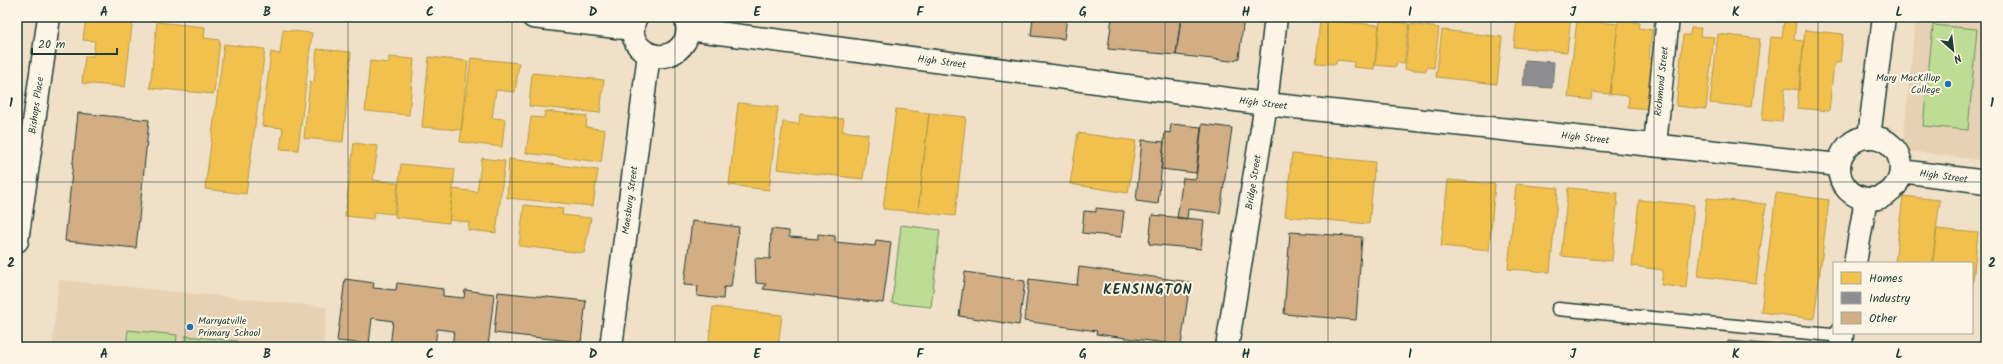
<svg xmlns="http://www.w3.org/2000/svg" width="2003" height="364" font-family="Kalam,sans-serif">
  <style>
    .built { fill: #e7d1b4 }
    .green { fill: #bddc94; stroke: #6e8c64 }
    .homes { fill: #f2c14e; stroke: #b39946 }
    .industry { fill: #8d8d92; stroke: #6c7576 }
    .building { fill: #d3ae85; stroke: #1f3d34 }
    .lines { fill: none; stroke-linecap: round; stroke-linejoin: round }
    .lane-casing { stroke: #1f3d34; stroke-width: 15 }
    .street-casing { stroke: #1f3d34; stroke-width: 25 }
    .lane { stroke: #fcf5e5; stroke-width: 12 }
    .street { stroke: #fcf5e5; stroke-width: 22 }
    .grid { fill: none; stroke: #1f3d34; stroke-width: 1; stroke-opacity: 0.55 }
    .poi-dot { fill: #1f6fb2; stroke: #fcf5e5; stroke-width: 1.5 }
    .labels { text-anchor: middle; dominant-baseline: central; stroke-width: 4; stroke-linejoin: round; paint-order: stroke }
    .street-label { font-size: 10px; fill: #1f3d34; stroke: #fcf5e5 }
    .poi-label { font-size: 10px; fill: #1f3d34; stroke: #fcf5e5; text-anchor: end }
    .district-label { font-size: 14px; font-weight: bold; letter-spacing: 1px; fill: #1f3d34; stroke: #fcf5e5 }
    .neatline { fill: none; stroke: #1f3d34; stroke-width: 1.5 }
    .grid-label { font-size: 13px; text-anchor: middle; font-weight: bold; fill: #1f3d34 }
  </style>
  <rect width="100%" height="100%" fill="#f0e0c8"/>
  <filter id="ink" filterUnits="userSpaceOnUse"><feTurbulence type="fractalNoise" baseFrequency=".025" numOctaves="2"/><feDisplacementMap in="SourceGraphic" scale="8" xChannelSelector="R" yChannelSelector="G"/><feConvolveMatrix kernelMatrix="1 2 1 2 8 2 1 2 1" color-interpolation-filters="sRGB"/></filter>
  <g filter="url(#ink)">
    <path class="built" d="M1916 17H1986V161L1902 150Z
      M59 280 327 307 323 347H52Z"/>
    <path class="green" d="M1933 25 1977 29 1968 130 1923 126Z
      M901 225 940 230 931 307 892 303Z
      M128 330 177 335 176 347H126Z
      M185 336 237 341 236 347H184Z"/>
    <path class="homes" d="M86 17H133L125 87 82 83 85 56H93L95 41 83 40Z
      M1517 17H1571L1567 52 1514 47Z
      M1619 17 1633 19 1634 22 1640 23 1639 28 1652 30 1649 58 1656 59 1650 109 1628 107 1629 96 1610 94Z
      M1320 20 1379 25 1374 69 1353 67 1354 62 1337 60 1336 64 1316 63Z
      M1380 20 1409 24 1404 64 1396 63V67L1375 65Z
      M1577 20 1618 24 1610 94 1592 92 1591 100 1568 97Z
      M1784 20 1796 21 1794 40 1804 41 1799 90 1785 88 1782 122 1762 120 1771 37 1782 38Z
      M157 22 205 27 204 38 220 40 214 94 150 88Z
      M1410 24 1439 28 1434 68 1427 67 1426 71 1405 69Z
      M1691 28H1701L1700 36 1714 37 1706 109 1676 106 1683 35H1690Z
      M283 30 312 33 298 150 280 149 283 128 262 126 271 52 280 54Z
      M1442 30 1502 37 1497 84 1436 77Z
      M1805 30 1843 34 1840 63H1834L1829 111 1797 108Z
      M1718 34 1760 39 1752 107 1710 103Z
      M224 44 265 49 246 194 205 189Z
      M317 49 351 52 343 142 304 138 310 81 314 83Z
      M389 57 414 59 409 115 365 111 370 61 389 63Z
      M429 57 468 61 461 130 422 127Z
      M471 58 519 63 515 92 496 90 492 118 505 119 502 147 460 142Z
      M532 73 604 80 600 113 529 106Z
      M738 103 778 107 769 190 729 185Z
      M896 109 929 113 918 212 883 209Z
      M545 111 587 116 586 127 605 130 601 162 526 153 531 117 544 118Z
      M929 113 966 117 955 216 918 212Z
      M800 114 844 119 842 131 868 134 863 179 777 169 783 122 799 124Z
      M1078 133 1136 141 1128 193 1070 184Z
      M354 143 378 146 373 180 398 183 394 214 374 212 373 219 345 216Z
      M1292 154 1375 162 1369 224 1285 216Z
      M482 158 505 161 496 233 468 230 469 222 449 220 453 189 477 192Z
      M509 159 598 170 593 206 507 198Z
      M401 164 455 169 449 223 395 217Z
      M1448 180 1495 184 1489 251 1441 246Z
      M1516 184 1558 188 1550 272 1508 269Z
      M1568 188 1618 193 1612 261 1561 256Z
      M1776 193 1829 200 1814 319 1761 312Z
      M1903 196 1940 200 1932 263H1895Z
      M1707 198 1766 204 1756 283 1698 276Z
      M1639 200 1694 205 1686 288 1661 285 1663 270 1632 266Z
      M524 205 563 209 562 215 591 218 584 253 519 246Z
      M1937 229 1978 233 1972 291V263H1933Z
      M713 307 782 315 778 347H708Z
      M505 345 528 347H504Z"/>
    <path class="industry" d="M1525 60 1554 62 1552 88 1523 86Z"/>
    <path class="building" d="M1033 17H1067L1064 39 1031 36Z
      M1112 17H1181L1176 55 1108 49Z
      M1181 17H1244L1239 58 1231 61 1176 55Z
      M78 113 149 120 136 248 65 241Z
      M1171 124 1201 127 1196 173 1161 169 1165 132 1170 133Z
      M1202 124 1232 128 1220 213 1188 209 1187 219 1177 218 1183 178 1196 179Z
      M1142 140 1164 142 1158 204 1136 201Z
      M1096 208 1124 211 1121 237 1082 233 1084 211 1096 212Z
      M1152 215 1204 220 1201 249 1149 244Z
      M692 221 739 227 731 287H724L723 299 697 296 698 286 684 285Z
      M771 229 789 231V237L818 239V234L835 236V242L875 246 876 240 891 242 883 303 763 289 766 284 756 283 755 258 770 259Z
      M1290 232 1362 237 1356 320 1284 314Z
      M1079 267 1190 282 1181 345 1096 334 1097 331 1024 321 1029 279 1077 285Z
      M965 272 1025 281 1019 325 959 316Z
      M345 279 374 283 373 288 396 290 397 283 443 289V296L464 298 465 290 494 294 488 347H452L454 331 437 329 435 347H390L393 321 372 318 369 344 337 341Z
      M498 292 586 301 581 342 494 333Z
      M1728 341 1801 347H1727Z"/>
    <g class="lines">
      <g class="lane-casing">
        <path id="lane" d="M1558 309 1842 336"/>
      </g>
      <g class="street-casing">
        <g id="street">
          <path d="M533 17 633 29"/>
          <path d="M636 17C620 49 666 73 685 41 689 33 688 25 685 17"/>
          <path id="s1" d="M688 29 1266 104 1839 165"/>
          <path d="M1869 137 1884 17"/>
          <circle cx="1870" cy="168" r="31"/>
          <path id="s2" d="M1655 145 1668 17"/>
          <path id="s3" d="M1901 171 1986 182"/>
          <path id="s4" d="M17 241 49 17"/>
          <path d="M1855 263 1866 199"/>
          <path id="s5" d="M611 347 649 54"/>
          <path id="s6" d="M1227 347 1266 104 1276 17"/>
          <path d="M1841 347 1842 333"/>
        </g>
      </g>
      <use href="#lane" class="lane"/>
      <use href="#street" class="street"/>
    </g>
  </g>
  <path class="grid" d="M185 17V347M348 17V347M512 17V347M675 17V347M838 17V347M1002 17V347M1165 17V347M1328 17V347M1491 17V347M1654 17V347M1818 17V347M17 182H1986"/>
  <g class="poi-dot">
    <circle cx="1948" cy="84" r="4"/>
    <circle cx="190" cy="327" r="4"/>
  </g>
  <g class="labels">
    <g class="street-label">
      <text stroke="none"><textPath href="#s1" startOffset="256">High Street</textPath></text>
      <text stroke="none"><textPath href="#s2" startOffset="64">Richmond Street</textPath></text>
      <text stroke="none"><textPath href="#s1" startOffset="580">High Street</textPath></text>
      <text stroke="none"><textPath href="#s4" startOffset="137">Bishops Place</textPath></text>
      <text stroke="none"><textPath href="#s1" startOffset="904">High Street</textPath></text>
      <text stroke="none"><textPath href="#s3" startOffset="43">High Street</textPath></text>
      <text stroke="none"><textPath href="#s6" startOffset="167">Bridge Street</textPath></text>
      <text stroke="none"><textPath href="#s5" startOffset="148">Maesbury Street</textPath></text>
    </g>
    <g class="poi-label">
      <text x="1940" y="78">Mary MacKillop<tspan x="1940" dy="12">College</tspan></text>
      <text x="198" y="321" text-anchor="start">Marryatville<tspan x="198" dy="12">Primary School</tspan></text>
    </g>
    <g class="district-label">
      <text x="1148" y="290">KENSINGTON</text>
    </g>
  </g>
  <rect width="2003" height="364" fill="none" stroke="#fcf5e5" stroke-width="44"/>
  <rect x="1833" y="262" width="140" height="72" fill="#fcf5e5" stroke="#a4ab9e"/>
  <rect x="1841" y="272" width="20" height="12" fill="#f2c14e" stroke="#a4ab9e"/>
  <text x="1869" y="282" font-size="12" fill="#1f3d34">Homes</text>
  <rect x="1841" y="292" width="20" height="12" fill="#8d8d92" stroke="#a4ab9e"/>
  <text x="1869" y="302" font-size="12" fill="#1f3d34">Industry</text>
  <rect x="1841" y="312" width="20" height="12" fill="#d3ae85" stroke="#a4ab9e"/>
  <text x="1869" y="322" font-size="12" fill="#1f3d34">Other</text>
  <g transform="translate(1953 50) rotate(152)" stroke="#fcf5e5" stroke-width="3" paint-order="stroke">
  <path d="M0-3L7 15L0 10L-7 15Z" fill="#1f3d34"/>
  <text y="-6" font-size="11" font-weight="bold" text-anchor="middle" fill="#1f3d34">N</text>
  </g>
  <path d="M32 48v6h85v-6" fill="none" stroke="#1f3d34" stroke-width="2"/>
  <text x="38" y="48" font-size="12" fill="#1f3d34" stroke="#fcf5e5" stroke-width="3" paint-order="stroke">20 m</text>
  <rect x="22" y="22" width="1959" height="320" class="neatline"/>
  <g class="grid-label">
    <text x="104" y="16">A</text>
    <text x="267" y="16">B</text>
    <text x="430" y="16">C</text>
    <text x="593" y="16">D</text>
    <text x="757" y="16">E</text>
    <text x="920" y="16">F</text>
    <text x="1083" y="16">G</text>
    <text x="1246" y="16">H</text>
    <text x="1410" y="16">I</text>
    <text x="1573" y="16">J</text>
    <text x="1736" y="16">K</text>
    <text x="1899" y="16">L</text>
    <text x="11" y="107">1</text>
    <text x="1992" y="107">1</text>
    <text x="11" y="267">2</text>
    <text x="1992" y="267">2</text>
    <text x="104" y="358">A</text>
    <text x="267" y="358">B</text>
    <text x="430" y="358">C</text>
    <text x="593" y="358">D</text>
    <text x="757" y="358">E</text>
    <text x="920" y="358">F</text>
    <text x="1083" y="358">G</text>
    <text x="1246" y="358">H</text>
    <text x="1410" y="358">I</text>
    <text x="1573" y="358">J</text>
    <text x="1736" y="358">K</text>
    <text x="1899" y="358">L</text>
  </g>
</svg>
